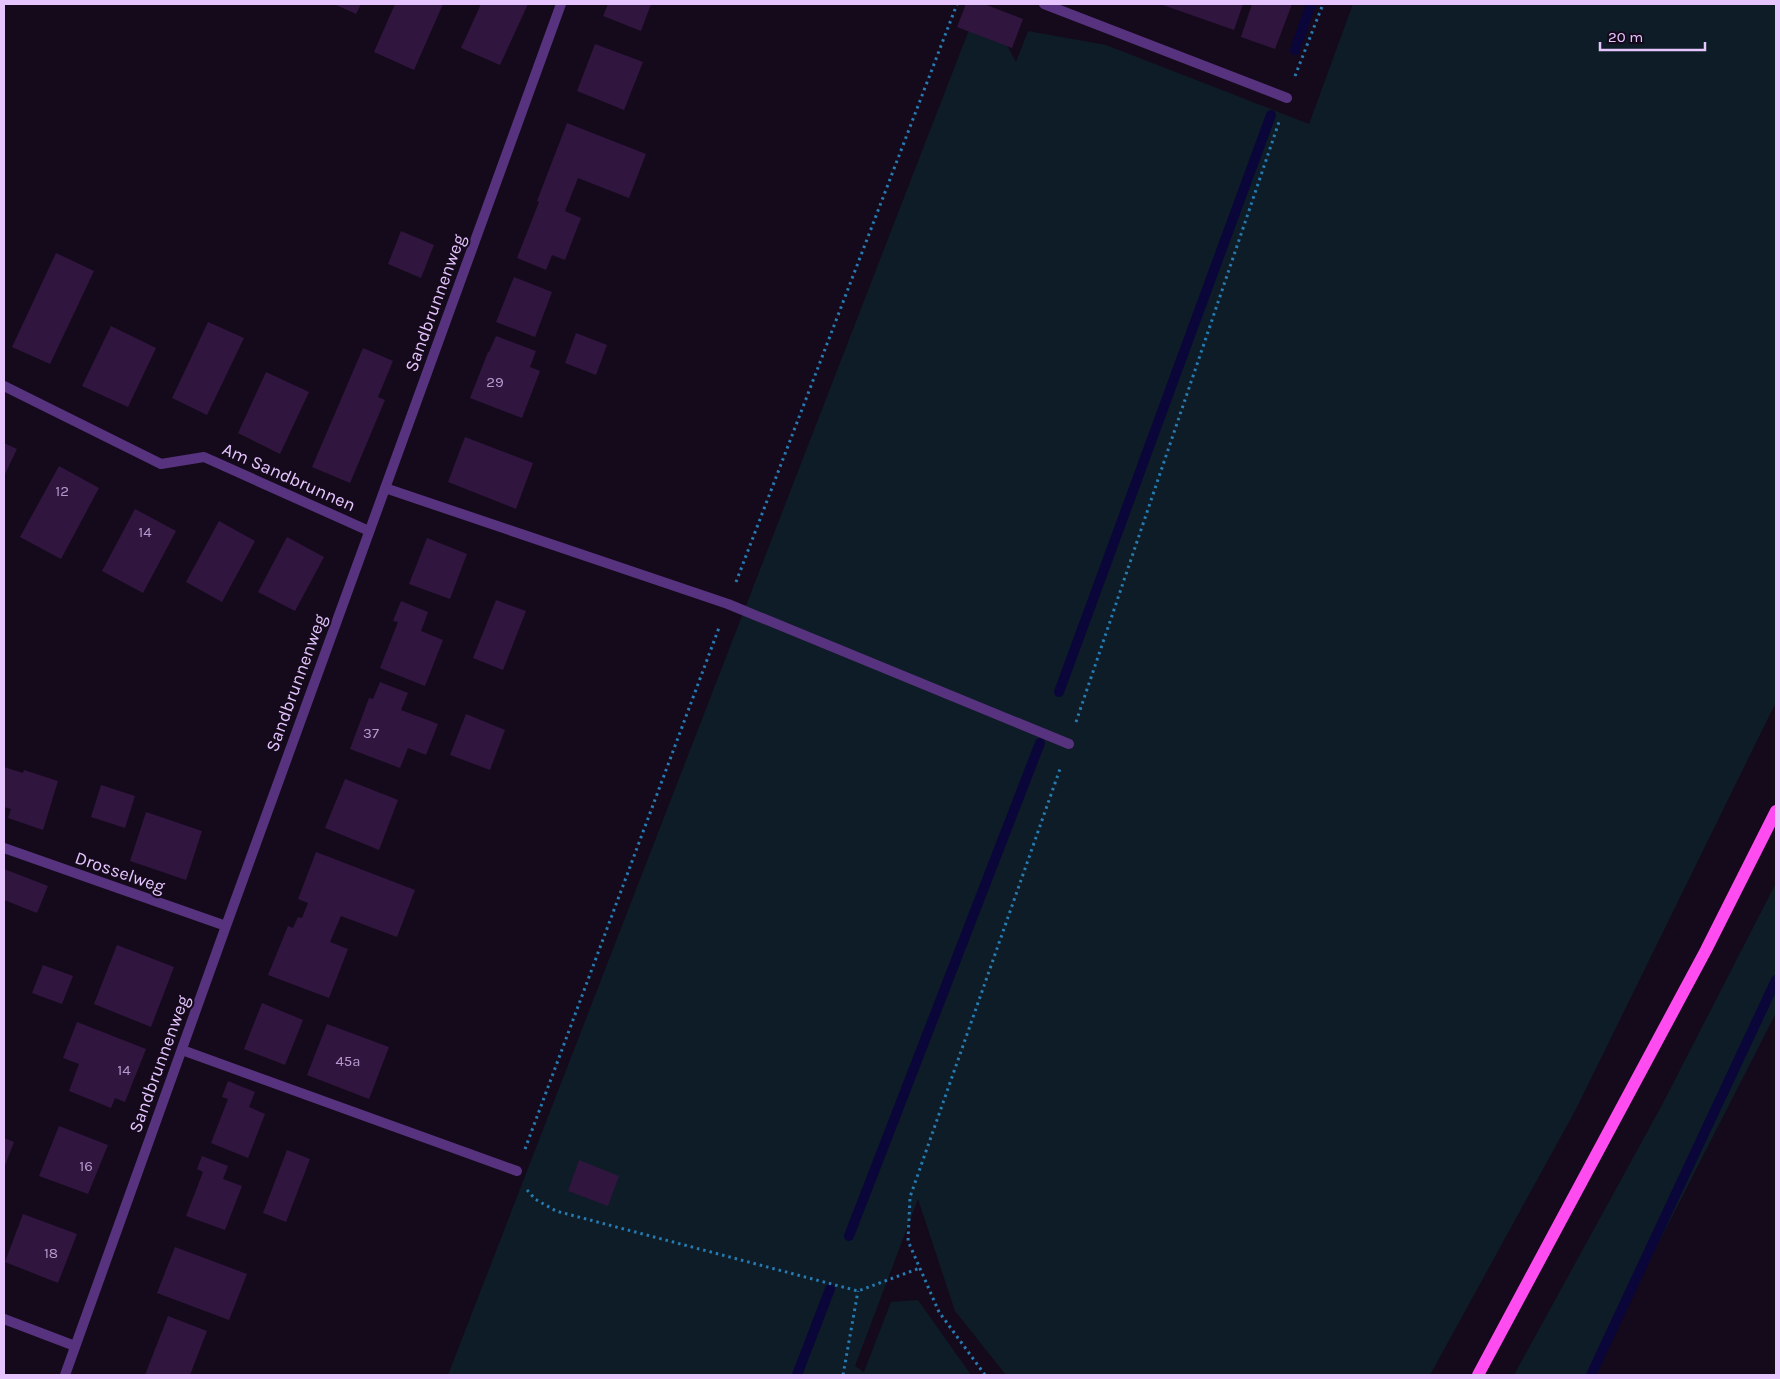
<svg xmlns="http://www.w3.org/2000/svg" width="1780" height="1379" font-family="Karla,sans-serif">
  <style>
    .green { fill: #0d1c26 }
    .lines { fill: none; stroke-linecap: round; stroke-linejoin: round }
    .stream { stroke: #0a0639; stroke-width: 10 }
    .building { fill: #30153e }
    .path { stroke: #267bb2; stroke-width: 3; stroke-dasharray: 2.5 4; stroke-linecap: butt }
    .lane { stroke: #57327e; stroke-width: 10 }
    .street { stroke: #57327e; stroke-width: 10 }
    .primary { stroke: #ff4cf1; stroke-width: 12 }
    .labels { text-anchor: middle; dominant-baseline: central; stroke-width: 4.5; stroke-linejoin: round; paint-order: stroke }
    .number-label { font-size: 15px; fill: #b899cf }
    .street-label { font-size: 18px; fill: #e6c5ff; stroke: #150a1c }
  </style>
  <rect width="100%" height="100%" fill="#150a1c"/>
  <path class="green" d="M979 4H984L1016 62 1028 31 1106 45 1309 124 1353 4H1776V702L1576 1109 1430 1375H1006L955 1311 918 1199 855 1366 864 1372 891 1302 918 1300 971 1375H448Z
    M1776 883V1013L1591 1375H1514L1662 1105Z"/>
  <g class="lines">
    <path class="stream" d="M1295 50 1311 4
      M1059 692 1271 115
      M849 1236 1040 743
      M797 1375 830 1289
      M1591 1375 1776 980"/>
  </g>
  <path class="building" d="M334 4H361L356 14Z
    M395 4H443L414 70 374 52Z
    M481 4H528L500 65 461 48Z
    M608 4H651L641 31 603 16Z
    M966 4H984L1023 19 1012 48 957 27Z
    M1160 4H1243L1234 30Z
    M1252 4H1292L1275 49 1241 37Z
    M595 44 643 62 624 110 577 91Z
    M567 123 646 154 629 198 578 178 565 211 581 218 565 260 552 255 546 270 517 258 539 202 537 201Z
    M401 231 434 245 421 278 388 264Z
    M56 253 94 271 50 364 12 347Z
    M514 277 552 292 535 337 496 322Z
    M208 322 244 338 207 415 172 398Z
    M111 326 156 348 128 407 82 386Z
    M576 333 607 345 596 375 565 363Z
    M496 336 536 351 530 367 540 371 522 418 470 398 488 352H489Z
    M363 348 393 361 378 397 385 400 350 483 312 467Z
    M266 372 309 392 280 454 238 433Z
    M465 437 533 463 516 509 448 482Z
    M4 443 17 449 4 476Z
    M59 466 99 488 61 559 20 537Z
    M135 509 176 531 143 593 102 571Z
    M219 521 255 541 222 602 186 582Z
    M287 537 324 557 295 611 258 592Z
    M427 538 467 554 450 599 409 584Z
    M496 600 526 611 503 670 473 658Z
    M401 601 428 612 421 631 443 640 425 686 380 668 398 622 393 621Z
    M380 682 408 693 401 710 438 724 426 755 408 748 400 768 350 749 369 698 373 699Z
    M466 714 505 730 490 770 450 755Z
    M4 767 23 773 24 770 58 781 43 830 8 818 11 809 4 807Z
    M345 779 398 800 379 850 325 828Z
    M101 785 135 796 125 828 91 817Z
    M146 812 202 831 186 880 130 861Z
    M316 852 415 890 397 937 341 916 330 942 348 949 329 998 268 975 288 926 293 928 298 917 302 918 308 903 298 899Z
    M4 869 48 886 37 913 4 900Z
    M117 945 174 967 151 1027 94 1004Z
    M43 965 73 976 62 1004 32 993Z
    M262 1003 303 1020 285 1065 244 1049Z
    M77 1022 146 1049 125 1102 115 1098 111 1108 69 1091 79 1064 63 1058Z
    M327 1024 389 1047 369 1099 307 1075Z
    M228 1081 255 1092 249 1107 265 1114 248 1158 211 1143 228 1099 222 1097Z
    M59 1126 108 1145 88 1194 39 1176Z
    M4 1138 14 1142 4 1168Z
    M287 1150 310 1159 286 1222 263 1213Z
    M202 1156 228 1166 223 1179 242 1186 225 1230 186 1216 203 1172 197 1169Z
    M579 1160 619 1176 608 1206 568 1191Z
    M23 1214 77 1234 58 1283 5 1262Z
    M175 1247 247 1274 229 1320 157 1293Z
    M168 1316 207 1331 190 1375H145Z"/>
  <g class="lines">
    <path class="path" d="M1295 76 1323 4
      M736 582 957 4
      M1076 722 1280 119
      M525 1149 720 625
      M527 1190 535 1199 556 1211 858 1291 920 1268
      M843 1375 858 1291
      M985 1375 939 1312 908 1241 910 1197 1061 766"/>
    <path class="lane" d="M1044 4 1287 98
      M385 488 728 604 1069 744
      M182 1050 517 1171"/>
    <path class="street" d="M4 386 161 464 204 457 369 531
      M4 848 226 926
      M4 1319 75 1346
      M65 1375 226 926 561 4"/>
    <path class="primary" d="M1478 1375 1706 950 1776 811"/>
  </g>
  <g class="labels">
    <g class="number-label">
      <text x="495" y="382">29</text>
      <text x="62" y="491">12</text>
      <text x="145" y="532">14</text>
      <text x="371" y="733">37</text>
      <text x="348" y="1061">45a</text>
      <text x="124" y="1070">14</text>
      <text x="86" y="1166">16</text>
      <text x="51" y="1253">18</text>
    </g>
    <g class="street-label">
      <text transform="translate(435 303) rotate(-70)">Sandbrunnenweg</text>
      <text transform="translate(289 477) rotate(24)">Am Sandbrunnen</text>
      <text transform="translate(296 683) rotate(-70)">Sandbrunnenweg</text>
      <text transform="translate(120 872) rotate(19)">Drosselweg</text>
      <text transform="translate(159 1064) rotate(-70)">Sandbrunnenweg</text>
    </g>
  </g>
  <rect width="1780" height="1379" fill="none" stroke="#e6c5ff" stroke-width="10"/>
  <path d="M1600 42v8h105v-8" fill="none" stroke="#e6c5ff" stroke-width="2.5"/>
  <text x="1608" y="42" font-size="15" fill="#e6c5ff" stroke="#150a1c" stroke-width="4" paint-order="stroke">20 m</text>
</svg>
